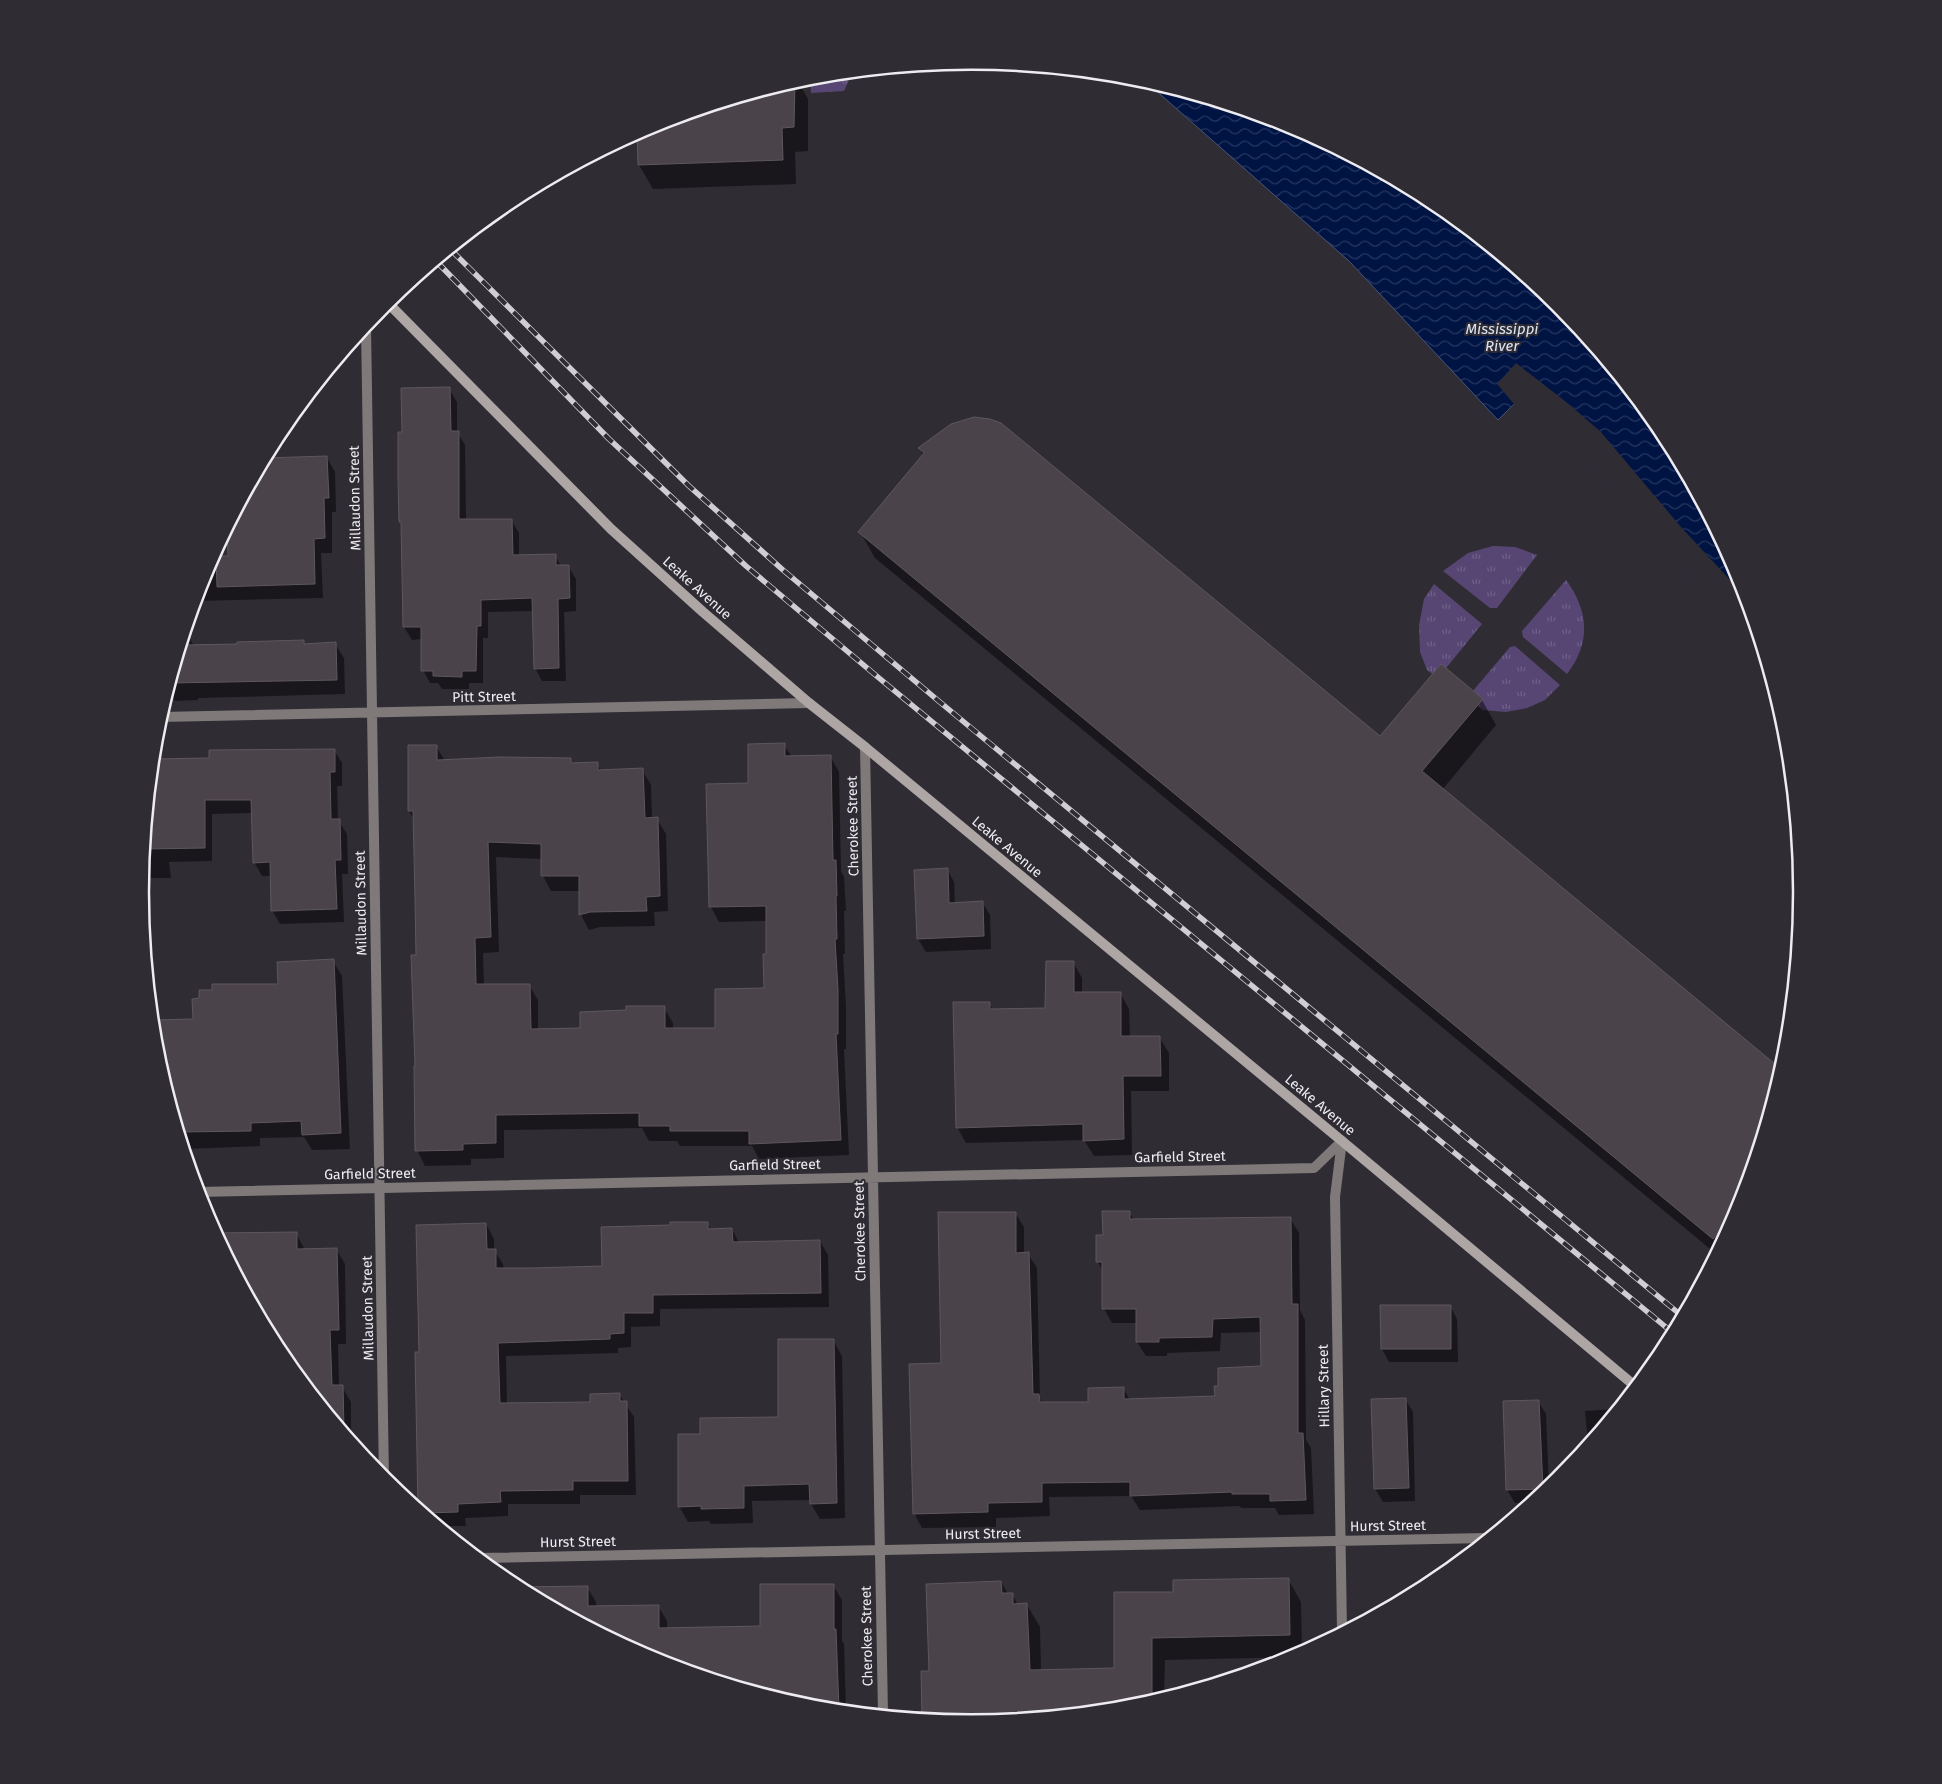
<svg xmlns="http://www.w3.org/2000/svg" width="1942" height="1784" font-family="'Fira Sans',sans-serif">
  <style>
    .grass { fill: url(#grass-tufts) }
    .water { fill: url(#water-waves); stroke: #475578 }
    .pier { fill: #2f2c34 }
    .shadow { fill: #0007 }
    .building { fill: #4a4349; stroke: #5e575d }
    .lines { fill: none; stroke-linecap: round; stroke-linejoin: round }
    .street { stroke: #7f7a79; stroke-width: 10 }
    .secondary { stroke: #ada6a4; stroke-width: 10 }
    .rail-casing { stroke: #d0ced3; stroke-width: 5.5 }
    .rail { stroke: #2f2c34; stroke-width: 4; stroke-dasharray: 11; stroke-linecap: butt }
    .labels { text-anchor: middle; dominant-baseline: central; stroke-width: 4; stroke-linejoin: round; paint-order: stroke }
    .street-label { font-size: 14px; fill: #eeecf1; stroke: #2f2c34 }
    .water-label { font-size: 15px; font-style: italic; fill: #d9e4f4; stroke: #2f2c34 }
    .rim { fill: none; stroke: #eeecf1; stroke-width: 2.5 }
  </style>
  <defs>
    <pattern id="grass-tufts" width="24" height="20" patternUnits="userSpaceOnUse" patternTransform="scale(1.25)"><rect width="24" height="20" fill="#574673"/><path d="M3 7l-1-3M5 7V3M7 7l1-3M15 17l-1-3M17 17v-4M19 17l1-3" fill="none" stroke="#6f6187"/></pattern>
    <pattern id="water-waves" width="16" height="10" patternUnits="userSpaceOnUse" patternTransform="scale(1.25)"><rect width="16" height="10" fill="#001444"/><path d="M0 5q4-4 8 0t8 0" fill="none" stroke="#26365f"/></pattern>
  </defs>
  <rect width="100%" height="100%" fill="#2f2c34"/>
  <path class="grass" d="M852 73 844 91 811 93 810 77Z
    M1493 546 1515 547 1537 555 1497 608H1490L1443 571 1468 553Z
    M1566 580C1589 611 1591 643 1567 674L1523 637 1522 631Z
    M1434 584 1482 624 1438 678 1427 670 1420 652 1419 625 1424 599Z
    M1515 646 1560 685 1545 700 1527 708 1506 712 1483 710 1467 698 1510 647Z"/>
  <path class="water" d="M1144 80 1289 125 1433 201 1559 305 1662 431 1739 574 1763 656 1704 587 1524 394 1498 420 1349 261Z"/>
  <path class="pier" d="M1516 363 1565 401 1600 431 1681 527 1745 596 1764 658 1761 657 1614 492 1524 398 1503 419 1501 418 1514 404 1497 384Z"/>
  <path class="shadow" d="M798 81 808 99V151L795 152 796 184 653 189 639 165 653 124Z
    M449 389 457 402V432L465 445 466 520H511L519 533V557L555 556 561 566H568L576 579V611L564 612 566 681H542L535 668 534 611 488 612V638H483V683H469V689H442L438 683H430L423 670 422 639 412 640 404 627 403 527 400 522 399 479 404 433Z
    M974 418 1380 738 1482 700 1496 725 1442 790 1781 1070 1738 1210 1715 1253 875 558 860 532 923 455 919 449 948 427 962 420Z
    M327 458 335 472 336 512H332V553H321L323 598 195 601 204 574 212 557H229Z
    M184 637H189L194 646 238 645 303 641 305 645 335 644 344 658 345 694 198 698V700L175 701 172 695H167Z
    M784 745 792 757 830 756 839 772 841 871 844 877 846 911H844L845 954H843L846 1007V1049H844L849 1155 759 1159 752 1146H680L677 1141H649L642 1128 504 1130V1158L471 1159V1165L425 1166 417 1150V956L414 820 409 811 436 746 445 761 570 759 573 764H597L601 771 642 770 651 785 652 819H657L666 834 668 911 654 912 655 926 600 927 589 930 581 915 580 891H551L543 876 542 859 496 857 499 952 483 953 484 986 529 985 538 1000V1030L581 1029 664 1008 673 1023V1030L716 1029 766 990 767 921 719 922 711 907 749 785Z
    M334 750 342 763V786H337L338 820 347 834 348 874H342L344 922 280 924 272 910 271 876H262L254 862 252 813 212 814V861L169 862 171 878H142L153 761 210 760Z
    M947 869 954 882 955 904 982 902 990 915 991 949 926 952 918 939 915 871Z
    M333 961 342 976 350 1149 312 1150 304 1137 260 1138V1146L185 1149 156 1054 153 1022 194 1020Z
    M1073 962 1082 978V993H1120L1129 1009 1130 1038 1159 1037 1169 1053V1091H1131L1132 1155 1094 1156 1084 1140 966 1143 957 1127 989 1003 993 1010H1046Z
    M1129 1212 1134 1220 1290 1218 1299 1233 1300 1310 1305 1320 1306 1440 1311 1448 1314 1514 1279 1515 1275 1508H1241L1240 1506 1140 1510 1131 1496 1049 1497 1050 1516 996 1518V1527L922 1528 914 1513 942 1365 1015 1213 1024 1227V1254H1028L1037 1268 1040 1398 1043 1403H1090L1123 1388 1130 1400 1216 1397 1262 1367V1332L1221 1333 1220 1351 1167 1353V1356H1146L1137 1342V1323H1112L1104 1309 1103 1271 1098 1262 1097 1236H1104Z
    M707 1223 711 1230 732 1229 739 1243 820 1241 828 1255 829 1307 660 1309V1326L631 1327V1347L618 1348V1353L506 1356 507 1404 591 1403 619 1394 634 1417 636 1495H580V1504H508V1516L465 1518 466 1526H441L419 1509 421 1353 486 1224 494 1239V1250L503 1264 504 1269 603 1267Z
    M296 1233 305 1250 336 1249 345 1264 346 1344H338L339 1387H342L351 1402V1440L304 1382 303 1356 280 1343H275L216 1234Z
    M1450 1306 1457 1319 1458 1362H1389L1382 1349Z
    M833 1340 842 1356 845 1518 820 1519 811 1504V1500L752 1501 753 1523 711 1524 709 1521 688 1522 679 1506 701 1436 779 1418Z
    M1405 1399 1413 1412 1415 1501 1383 1502 1375 1489Z
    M1538 1401 1546 1414 1549 1487 1531 1502 1515 1503 1507 1490Z
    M1615 1409 1616 1410 1588 1444 1585 1411Z
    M1288 1579 1301 1602 1302 1652 1293 1657 1165 1660 1164 1697 1133 1707 931 1672 1001 1582 1008 1594H1012L1018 1605H1027L1040 1627 1041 1671 1115 1670 1174 1593Z
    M833 1585 842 1600V1641L844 1644 846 1710 809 1707 653 1659 527 1592 587 1587 596 1602V1607L658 1606 667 1621V1629L761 1628Z"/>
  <path class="building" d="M795 81 794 127 782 128 783 160 638 165 637 133 653 124Z
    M450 387 451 431H459V519H512L513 555 556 554V565H569L570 598 558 599 559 668 534 669 532 598 481 600V626H477L476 671H462V677L433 676V671H421V627H403L401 522H399L398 479V432H402L401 388Z
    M974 417 990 419 1001 423 1380 736 1441 664 1483 699 1422 771 1781 1069 1740 1206 1713 1239 858 532 924 453 918 448 951 424Z
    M327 456 329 498H324L325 538 314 539 315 584 217 587 216 556H228L227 529 265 458Z
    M304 640V644L336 642 337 680 170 683 182 645 237 644V642Z
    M785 743V756L831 755 833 860H836L837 896H836L837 939H835L838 990V1034H836L841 1140 749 1144V1131H670V1126H639V1113L496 1115V1143L463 1144V1150L415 1151 414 1066H415L411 955H416L415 899 413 811H408V745H437V760L500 757 571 758V763L598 762V770L643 768 645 818 658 817 660 896 646 897 647 911 590 912 579 915V876H541V844L488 842 491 937 475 938 476 984H530L531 1029 580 1028V1012L626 1010V1006H665V1028H715V989L764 988 763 954H766V906L709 907 706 784 748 783V744Z
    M335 749V772H330L331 819H340L341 860H335L337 909 271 911 270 862 253 863 251 800H205V848L145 849 153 759 209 758V750Z
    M948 868 949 903 983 901 984 936 917 939 914 870Z
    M334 959 341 1133 302 1135 301 1121 251 1123V1131L180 1132 156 1054 153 1020 193 1019 192 999 199 998V990H212V984H278L277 962Z
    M1046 961H1074V992H1121V1036H1160L1161 1076H1123L1124 1139 1083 1141V1124L956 1128 953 1002H990V1009L1045 1008Z
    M1102 1211H1130V1219L1291 1217 1292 1304H1298V1433H1303L1306 1500 1270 1501V1494H1232V1492L1130 1496V1482L1042 1483V1502L988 1503V1512L913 1514 909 1364 941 1363 938 1212H1016V1253L1029 1252 1033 1394H1039L1040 1402H1088V1388L1124 1387V1399L1215 1396 1214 1386H1218V1368L1261 1366 1260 1317 1213 1319 1212 1337 1159 1338V1342H1136V1309H1102V1262H1096V1235H1103Z
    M670 1222H708V1229L732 1228 733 1242 820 1240 821 1293 653 1295V1313H624V1333L610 1334V1339L498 1343 500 1403 590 1402V1394L620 1393V1401H627L628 1481H573V1490L500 1491 501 1502 458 1504V1512L424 1513 418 1508 415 1352H419L416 1225 486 1223 487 1249H496V1268H533L602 1266 601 1227 670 1225Z
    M297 1232V1249L337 1248 339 1330H330L332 1385H343L344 1431 280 1353 216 1233Z
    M1380 1305H1451V1349H1381Z
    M778 1339H834L837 1503 810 1504 809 1484 744 1486V1508L701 1509V1506L678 1507V1434H700V1418L778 1417Z
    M1406 1398 1409 1488 1374 1489 1371 1399Z
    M1539 1400 1543 1489 1506 1490 1503 1401Z
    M1289 1578 1290 1635 1152 1638V1701L1133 1707 971 1723 922 1718 921 1671H929L926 1584 1001 1581 1002 1593H1013V1604L1027 1603 1030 1670 1114 1668V1592H1173V1580Z
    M760 1584H834V1629H836L839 1710 809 1707 653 1659 517 1587 588 1586V1606L659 1605V1628L760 1626Z"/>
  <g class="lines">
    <path class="street" d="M366 326 384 1480
      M160 717 809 703
      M865 747 883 1714
      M1342 1141 1335 1197 1342 1631
      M198 1192 1314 1168 1342 1141
      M479 1558 1487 1538"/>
    <path class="secondary" d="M387 302 611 529 703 612 809 703 865 747 1342 1141 1635 1386"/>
    <g class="rail-casing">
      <path id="rail" d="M451 250 689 486 783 570 941 703 1682 1316
        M436 261 609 439 746 566 879 678 1673 1333"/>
    </g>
    <use href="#rail" class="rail"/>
  </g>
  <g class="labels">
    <g class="street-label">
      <text transform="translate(355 498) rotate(-91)">Millaudon Street</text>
      <text transform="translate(697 588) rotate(42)">Leake Avenue</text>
      <text transform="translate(484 697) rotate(-1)">Pitt Street</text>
      <text transform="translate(853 826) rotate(-91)">Cherokee Street</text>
      <text transform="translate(1007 847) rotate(40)">Leake Avenue</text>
      <text transform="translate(361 903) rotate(-91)">Millaudon Street</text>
      <text transform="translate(1320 1105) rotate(40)">Leake Avenue</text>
      <text transform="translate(1180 1157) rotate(-1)">Garfield Street</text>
      <text transform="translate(775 1165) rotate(-1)">Garfield Street</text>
      <text transform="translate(370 1174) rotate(-1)">Garfield Street</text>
      <text transform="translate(860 1231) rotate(-91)">Cherokee Street</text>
      <text transform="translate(368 1308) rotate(-91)">Millaudon Street</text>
      <text transform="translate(1324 1386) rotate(-91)">Hillary Street</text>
      <text transform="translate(1388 1526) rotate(-1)">Hurst Street</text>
      <text transform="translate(983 1534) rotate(-1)">Hurst Street</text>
      <text transform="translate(578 1542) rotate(-1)">Hurst Street</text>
      <text transform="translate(867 1636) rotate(-91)">Cherokee Street</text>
    </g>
    <g class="water-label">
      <text x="1502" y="329">Mississippi<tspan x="1502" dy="17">River</tspan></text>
    </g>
  </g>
  <path d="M0 0H1942V1784H0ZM149 892a822 822 0 1 1 1644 0a822 822 0 1 1-1644 0Z" fill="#2f2c34" fill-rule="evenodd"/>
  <path class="rim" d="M149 892a822 822 0 1 1 1644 0a822 822 0 1 1-1644 0Z"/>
</svg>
